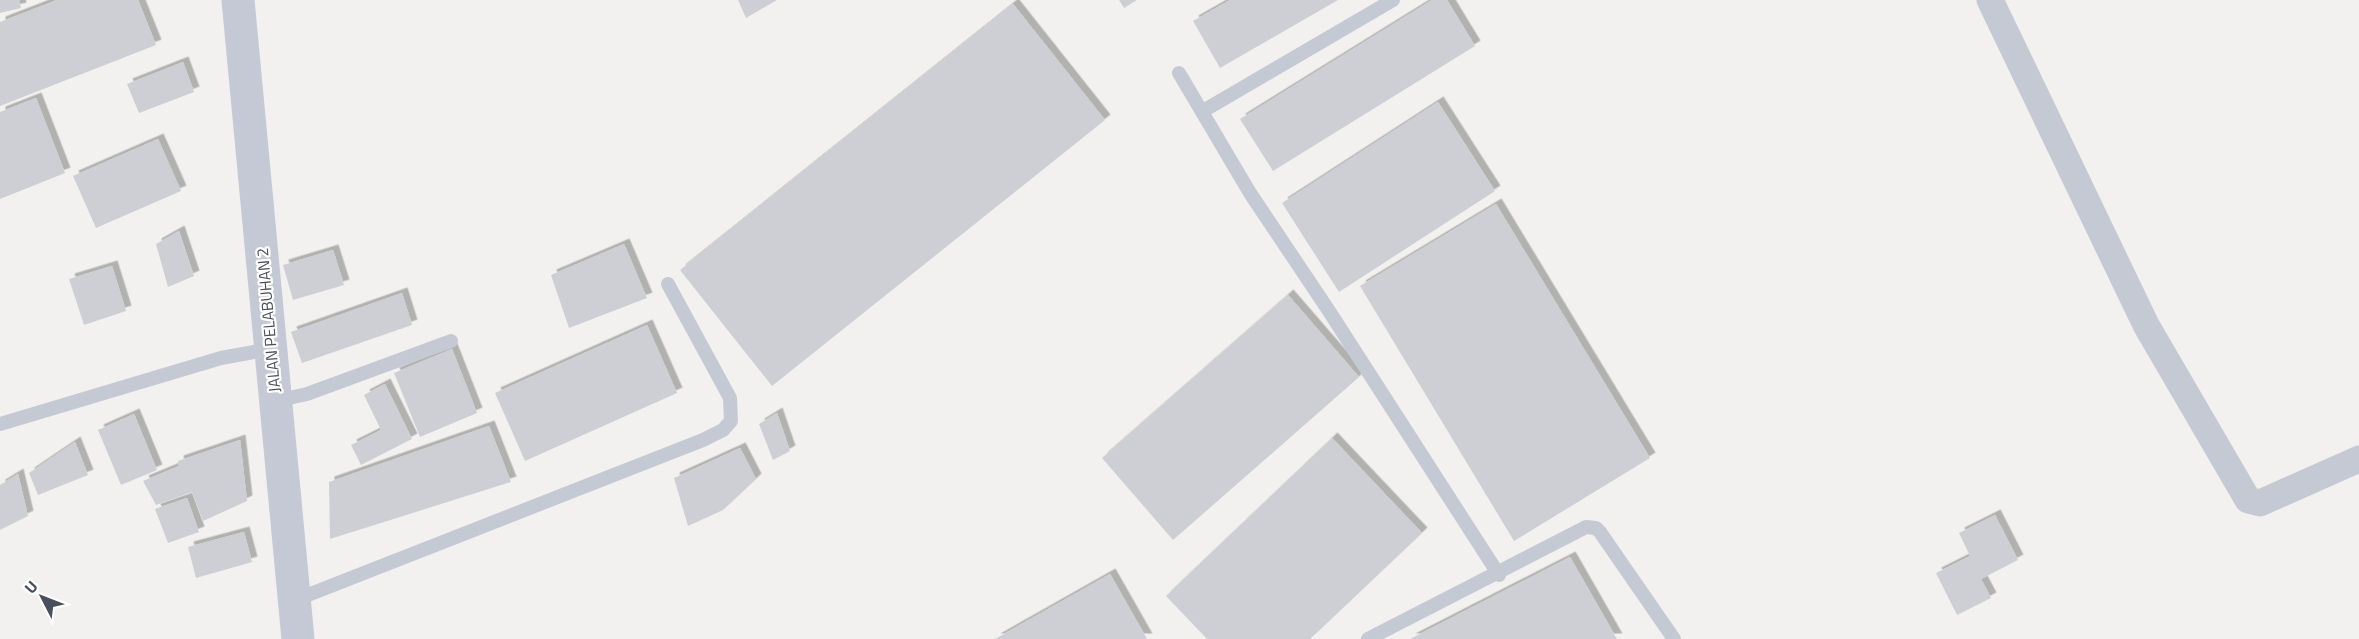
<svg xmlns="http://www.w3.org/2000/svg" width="2359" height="639" font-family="'Titillium Web',sans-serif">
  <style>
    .building { fill: #cecfd4; filter: url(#shadow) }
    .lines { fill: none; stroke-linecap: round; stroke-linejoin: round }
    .lane { stroke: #c5c9d3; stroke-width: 14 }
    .street { stroke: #c5c9d3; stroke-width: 27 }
    .secondary { stroke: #c5c9d6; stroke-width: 33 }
    .labels { text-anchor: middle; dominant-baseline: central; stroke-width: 4.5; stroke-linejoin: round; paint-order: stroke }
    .street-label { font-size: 16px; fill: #4a4f5b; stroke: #fff }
  </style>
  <defs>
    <filter id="shadow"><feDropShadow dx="5.5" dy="-5.5" stdDeviation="0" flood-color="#0004"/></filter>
  </defs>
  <rect width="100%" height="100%" fill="#f2f1f0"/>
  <path class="building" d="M0 0H19L21 8 0 13Z
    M57 0H138L156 45 0 106V22Z
    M738 0H777L746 18Z
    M1119 0H1137L1124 8Z
    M1230 0H1338L1220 68 1193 21Z
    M1432 0H1447L1475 46 1273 171 1240 119Z
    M1013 4 1105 120 772 386 680 270Z
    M183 62 194 92 139 113 127 84Z
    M36 98 65 173 0 199V112Z
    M1438 102 1495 191 1339 292 1282 203Z
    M158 139 181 191 96 228 73 176Z
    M1496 204 1650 458 1514 541 1360 286Z
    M179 231 194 276 168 287 156 244Z
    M624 244 647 298 569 328 551 275Z
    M333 250 344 285 293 300 283 265Z
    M112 266 126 311 84 325 69 279Z
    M402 293 412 325 302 363 291 332Z
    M1288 295 1359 377 1173 540 1102 458Z
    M647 325 677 393 525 461 495 393Z
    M452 349 477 413 420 437 394 373Z
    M385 384 412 439 361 465 351 445 381 430 364 395Z
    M777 413 790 451 773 460 759 424Z
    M134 414 157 470 121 485 98 430Z
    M489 426 511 482 330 539 329 482Z
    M1332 438 1422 533 1310 639H1207L1166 596Z
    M240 440 247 501 203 521 192 492 156 505 143 481 179 466 178 461Z
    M75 442 88 475 38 495 29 473Z
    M740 448 756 479 723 510 688 526 674 478Z
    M18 474 28 516 0 530V485Z
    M187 498 199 532 168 543 155 509Z
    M1995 515 2018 560 1981 579 1991 598 1957 615 1936 573 1970 556 1959 533Z
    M244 532 252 562 196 578 188 547Z
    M1570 557 1617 639H1410Z
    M1110 574 1147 639H995Z"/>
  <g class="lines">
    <path class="lane" d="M1179 73 1250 193 1329 311 1499 575
      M1203 111 1393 0
      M275 401 307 394 451 341
      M0 424 221 358 270 349
      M295 600 703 440 723 430 731 421 730 398 668 284
      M1368 639 1586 527 1596 528 1600 532 1674 639"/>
    <path class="street" d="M1990 0 2146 325 2248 500 2260 503 2359 459"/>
    <path class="secondary" d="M238 0 298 639"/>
  </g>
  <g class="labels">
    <g class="street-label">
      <text transform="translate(268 320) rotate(-95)">JALAN PELABUHAN 2</text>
    </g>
  </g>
  <g transform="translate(42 597) rotate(312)" stroke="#ffffff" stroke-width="4.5" paint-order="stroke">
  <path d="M0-4.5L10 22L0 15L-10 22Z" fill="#4a4f5b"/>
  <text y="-9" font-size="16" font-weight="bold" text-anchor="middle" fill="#4a4f5b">U</text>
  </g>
</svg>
